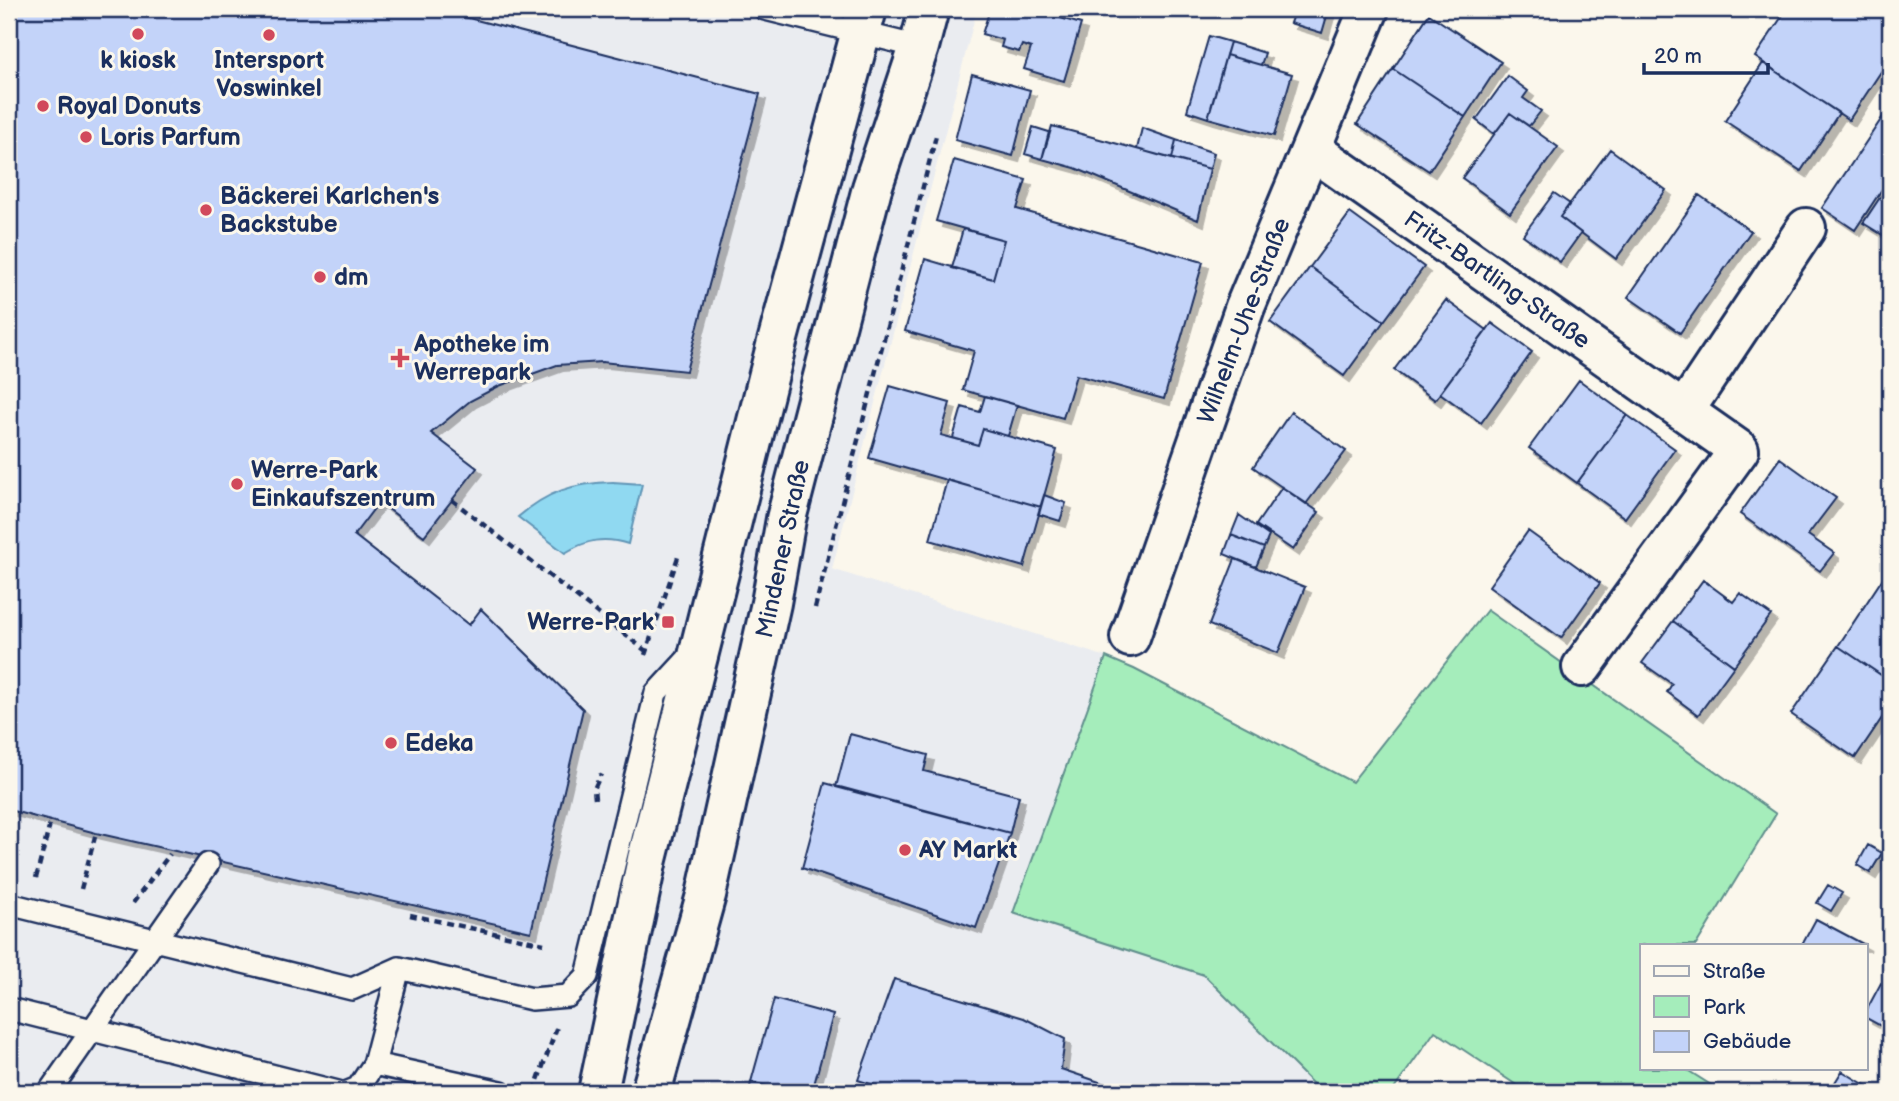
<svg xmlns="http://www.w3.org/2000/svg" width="1899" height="1101" font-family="'Balsamiq Sans',sans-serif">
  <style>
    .built { fill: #eaecf0; fill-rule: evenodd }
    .green { fill: #a5edbb; stroke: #608e8c; stroke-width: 2 }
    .water { fill: #90d9f1; stroke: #6195b6; stroke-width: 2 }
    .building { fill: #c3d3f9; stroke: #1b2f5e; stroke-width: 2; filter: url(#shadow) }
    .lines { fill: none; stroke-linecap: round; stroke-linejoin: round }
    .service-casing { stroke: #1b2f5e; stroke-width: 26 }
    .minor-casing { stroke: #1b2f5e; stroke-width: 44 }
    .path { stroke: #1b2f5e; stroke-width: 4.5; stroke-dasharray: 7 5; stroke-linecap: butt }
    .service { stroke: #fbf7ec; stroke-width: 21 }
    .minor { stroke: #fbf7ec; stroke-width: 38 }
    .poi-dot { fill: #d1495b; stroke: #fbf7ec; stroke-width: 2.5 }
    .labels { text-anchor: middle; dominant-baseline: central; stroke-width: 6; stroke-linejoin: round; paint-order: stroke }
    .poi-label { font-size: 24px; font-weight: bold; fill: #1b2f5e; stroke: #fbf7ec; text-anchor: start }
    .street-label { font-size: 24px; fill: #1b2f5e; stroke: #fbf7ec }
  </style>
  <defs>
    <filter id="shadow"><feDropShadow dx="6" dy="6" stdDeviation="0" flood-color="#0004"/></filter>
  </defs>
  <rect width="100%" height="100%" fill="#fbf7ec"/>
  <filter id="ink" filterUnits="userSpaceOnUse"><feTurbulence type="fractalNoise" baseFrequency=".0143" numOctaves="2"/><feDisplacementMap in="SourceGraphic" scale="14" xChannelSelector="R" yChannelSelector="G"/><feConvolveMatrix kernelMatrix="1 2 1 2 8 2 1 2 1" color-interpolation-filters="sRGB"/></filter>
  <g filter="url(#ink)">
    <path class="built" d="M9 9H977L832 569 1106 657 1014 913 1204 975 1321 1092H9ZM613 482 628 543 613 539H596L581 543 564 553V488L588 483Z"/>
    <path class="green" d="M1487 610 1776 814 1696 945H1642V1034L1639 1038 1642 1040V1068H1684L1722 1092H1527L1435 1031 1392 1092H1321L1204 975 1013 913 1106 657 1134 669 1352 782Z"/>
    <path class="water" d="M613 482 642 484 628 544C604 536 586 540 565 553L518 517C548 491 574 483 613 482Z"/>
    <path class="building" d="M9 9H434L760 94 686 371 602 362 557 365 499 386 470 401 431 433 477 468 424 536 379 502 354 535 469 625 481 609 583 709 531 932 96 833 9 810Z
      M990 9H1044L1043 13 1081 24 1064 81 1024 69 1031 48 1022 45 1019 52 1001 47 1003 40 982 34Z
      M1295 9H1329L1322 33 1290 23Z
      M1787 9H1890V58L1849 120 1755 57Z
      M1429 14 1501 62 1465 117 1393 69Z
      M1209 36 1230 42 1208 118 1187 111Z
      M1230 42 1265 53 1261 65 1226 55Z
      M1226 55 1292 74 1274 136 1208 118Z
      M1763 63 1839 113 1801 171 1725 121Z
      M1393 69 1465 117 1429 171 1357 124Z
      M972 74 1030 90 1013 156 955 140Z
      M1508 76 1528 91 1523 98 1541 111 1529 126 1510 113 1494 134 1476 120Z
      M1890 106V177L1855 230 1822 208Z
      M1510 113 1558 147 1510 213 1462 178Z
      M1052 126 1210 169 1198 220 1075 168 1042 159Z
      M1033 127 1049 132 1042 159 1025 154Z
      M1142 128 1176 140 1172 159 1137 149Z
      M1176 140 1214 153 1210 169 1172 159Z
      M1610 149 1666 190 1616 259 1560 217Z
      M954 160 1026 180 1017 209 1203 262 1164 399 1076 375 1063 418 963 390 974 351 905 331 925 259 993 279 1004 240 936 221Z
      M1554 193 1570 204 1560 217 1581 233 1560 262 1523 235Z
      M1883 193 1890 197 1889 239 1863 223Z
      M1699 195 1751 231 1680 333 1628 297Z
      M1350 213 1424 267 1384 321 1310 267Z
      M963 229 1004 240 993 279 952 268Z
      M1310 267 1384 321 1344 376 1270 322Z
      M1446 300 1487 330 1435 400 1394 370Z
      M1492 323 1532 352 1481 423 1440 393Z
      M1579 380 1627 415 1577 483 1529 448Z
      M890 386 950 403 941 435 978 445 983 429 1057 450 1041 507 869 458Z
      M985 396 1017 405 1008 436 983 429 978 445 953 438 962 407 980 412Z
      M1291 412 1346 451 1306 504 1253 467Z
      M1627 415 1675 449 1625 518 1577 483Z
      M1780 458 1836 498 1808 535 1834 553 1820 571 1740 514Z
      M947 480 1041 507 1024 567 930 540Z
      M1282 487 1319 512 1293 550 1256 525Z
      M1044 495 1066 503 1060 521 1038 514Z
      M1239 515 1269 536 1264 548 1231 535Z
      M1528 531 1600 583 1561 638 1489 586Z
      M1231 535 1264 548 1256 567 1224 554Z
      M1235 559 1305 587 1278 653 1209 625Z
      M1883 578 1890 583V681L1838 646Z
      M1703 580 1733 602 1740 593 1771 615 1734 666 1673 621Z
      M1673 621 1734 666 1698 715 1667 692 1672 684 1642 663Z
      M1838 646 1890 681V720L1884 715 1855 758 1791 714Z
      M850 734 928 755 924 771 1019 796 1010 833 836 787Z
      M825 783 1010 833 976 928 802 868Z
      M1868 845 1882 853 1870 873 1857 865Z
      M1828 885 1842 893 1831 911 1817 903Z
      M1816 919 1865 945H1802Z
      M1888 961 1890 963V974L1883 968Z
      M894 979 1024 1018 1065 1039 1061 1069 1129 1092H896L858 1080Z
      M1881 983 1890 988V1031L1866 1018V1011Z
      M774 999 833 1015 812 1092H790L751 1082Z
      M1842 1071 1877 1092H1829Z
      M751 1082 790 1092H749Z"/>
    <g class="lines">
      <g class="service-casing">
        <path id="service" d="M765 9 919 47
          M9 904 352 989 399 968 532 999 568 996 587 976 656 693 692 654
          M9 1009 338 1092
          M374 1064 501 1092
          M49 1092 208 864
          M348 1092 358 1088 374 1064 399 968"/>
      </g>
      <g class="minor-casing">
        <path id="minor" d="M1311 149 1739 450 1582 667
          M1684 411 1806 228
          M1130 637 1245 307 1369 9
          M598 1092 647 859 776 346 867 9
          M651 1092 706 895 771 603 786 519 872 188 919 47 929 9"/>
      </g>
      <path class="path" d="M452 500 646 651
        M815 608 937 132
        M645 655 679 554
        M595 799 594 789 601 774
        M36 878 50 824
        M81 889 96 833
        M133 903 170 854
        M410 915 544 944
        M534 1091 557 1027"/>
      <use href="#service" class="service"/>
      <use href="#minor" class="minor"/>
    </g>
  </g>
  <g class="poi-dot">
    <circle cx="138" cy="34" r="7"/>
    <circle cx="269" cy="35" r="7"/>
    <circle cx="43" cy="106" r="7"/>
    <circle cx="86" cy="137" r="7"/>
    <circle cx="206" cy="210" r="7"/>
    <circle cx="320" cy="277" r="7"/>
    <path d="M396.5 347.5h7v7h7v7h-7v7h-7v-7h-7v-7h7z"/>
    <circle cx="237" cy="484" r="7"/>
    <rect x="661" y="615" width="14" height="14" rx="3.5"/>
    <circle cx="391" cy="743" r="7"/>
    <circle cx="905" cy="850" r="7"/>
  </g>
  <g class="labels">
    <g class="poi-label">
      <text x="138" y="60" text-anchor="middle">k kiosk</text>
      <text x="269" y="60" text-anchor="middle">Intersport<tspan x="269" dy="28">Voswinkel</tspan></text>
      <text x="57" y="106">Royal Donuts</text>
      <text x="100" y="137">Loris Parfum</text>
      <text x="220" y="196">Bäckerei Karlchen's<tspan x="220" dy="28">Backstube</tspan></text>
      <text x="334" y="277">dm</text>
      <text x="414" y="344">Apotheke im<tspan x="414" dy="28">Werrepark</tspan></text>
      <text x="251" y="470">Werre-Park<tspan x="251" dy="28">Einkaufszentrum</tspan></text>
      <text x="654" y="622" text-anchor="end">Werre-Park</text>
      <text x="405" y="743">Edeka</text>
      <text x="919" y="850">AY Markt</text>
    </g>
    <g class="street-label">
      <text transform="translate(1497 280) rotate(35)">Fritz-Bartling-Straße</text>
      <text transform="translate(1244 321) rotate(-69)">Wilhelm-Uhe-Straße</text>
      <text transform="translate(783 549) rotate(-78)">Mindener Straße</text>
    </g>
  </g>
  <rect width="1899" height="1101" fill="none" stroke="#fbf7ec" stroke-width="35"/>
  <rect x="18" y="18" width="1864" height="1066" fill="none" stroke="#1b2f5e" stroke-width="2.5" filter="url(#ink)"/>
  <rect x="1640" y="944" width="228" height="126" fill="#fbf7ec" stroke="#a1a7b3" stroke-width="2"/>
  <rect x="1654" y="966" width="35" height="10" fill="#fbf7ec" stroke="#a1a7b3" stroke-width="2"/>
  <text x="1703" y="978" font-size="21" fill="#1b2f5e">Straße</text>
  <rect x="1654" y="996" width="35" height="21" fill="#a5edbb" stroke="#a1a7b3" stroke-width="2"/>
  <text x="1703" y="1014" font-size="21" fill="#1b2f5e">Park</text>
  <rect x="1654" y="1031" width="35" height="21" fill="#c3d3f9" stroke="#a1a7b3" stroke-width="2"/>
  <text x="1703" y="1048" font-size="21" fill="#1b2f5e">Gebäude</text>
  <path d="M1644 63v10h124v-10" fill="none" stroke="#1b2f5e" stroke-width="3.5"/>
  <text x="1654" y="63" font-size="21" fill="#1b2f5e" stroke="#fbf7ec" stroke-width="5" paint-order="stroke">20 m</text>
</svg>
